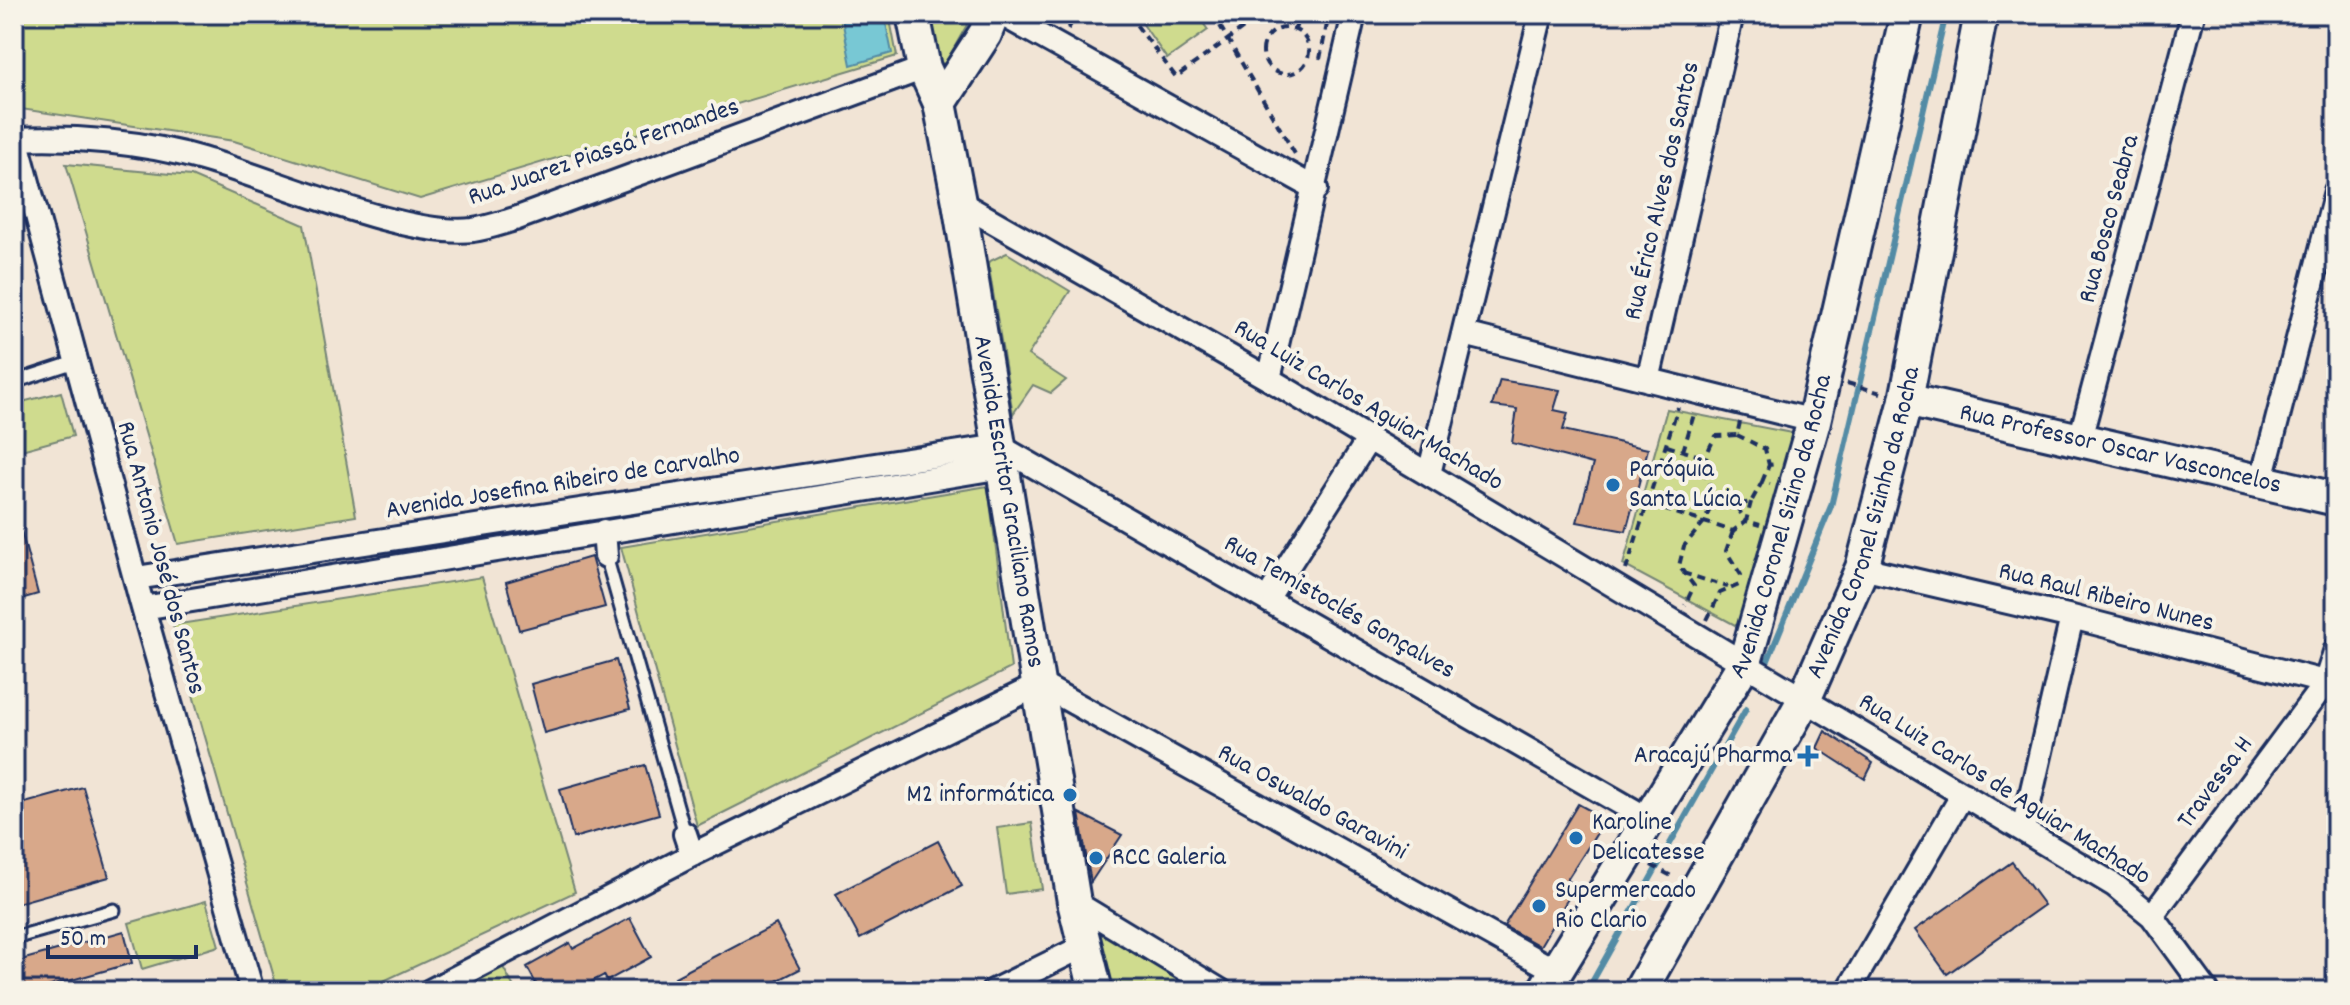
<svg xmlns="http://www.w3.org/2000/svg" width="2350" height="1005" font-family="Dekko,sans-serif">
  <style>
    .green { fill: #cfdb8e; stroke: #758576; stroke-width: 2 }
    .water { fill: #78c8d4; stroke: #538ba5; stroke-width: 2 }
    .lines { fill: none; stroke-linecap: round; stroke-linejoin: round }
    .stream { stroke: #538ba5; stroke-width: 6 }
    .building { fill: #d8a88a; stroke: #1b2f5e; stroke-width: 2 }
    .lane-casing { stroke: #1b2f5e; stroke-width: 17 }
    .street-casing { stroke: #1b2f5e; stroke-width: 28 }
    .secondary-casing { stroke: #1b2f5e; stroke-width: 38 }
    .path { stroke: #1b2f5e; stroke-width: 4; stroke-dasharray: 8 6; stroke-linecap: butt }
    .lane { stroke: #f7f3e8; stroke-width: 11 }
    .street { stroke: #f7f3e8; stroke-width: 22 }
    .secondary { stroke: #f7f3e8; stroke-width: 32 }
    .poi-dot { fill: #1f6fb2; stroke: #f7f3e8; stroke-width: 3 }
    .labels { text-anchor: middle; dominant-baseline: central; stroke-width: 8; stroke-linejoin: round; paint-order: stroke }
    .street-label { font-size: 26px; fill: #1b2f5e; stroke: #f7f3e8 }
    .poi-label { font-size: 26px; fill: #1b2f5e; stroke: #f7f3e8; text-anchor: start }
  </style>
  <rect width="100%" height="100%" fill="#f1e4d5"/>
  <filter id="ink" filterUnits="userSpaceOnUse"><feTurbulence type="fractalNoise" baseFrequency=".0125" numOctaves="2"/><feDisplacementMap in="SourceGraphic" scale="16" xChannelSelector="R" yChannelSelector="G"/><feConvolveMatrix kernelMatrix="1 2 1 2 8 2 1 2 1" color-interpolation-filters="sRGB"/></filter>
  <g filter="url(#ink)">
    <path class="green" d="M14 14H889L897 56 420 199 234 141 14 108Z
      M920 14H973L945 64 935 62Z
      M1136 14H1197L1208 30 1167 59Z
      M66 164 191 176 304 225 356 516 178 544Z
      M1007 253 1070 291 1028 355 1066 380 1051 393 1033 385 1013 414 988 262Z
      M61 392 73 436 14 452V404Z
      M1667 409 1797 434 1758 578 1737 626 1623 565Z
      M988 486 1011 668 697 826 621 547Z
      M482 577 575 892 362 991H278L173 625Z
      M1032 823 1042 889 1006 894 997 828Z
      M206 901 219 946 142 969 129 923Z
      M1098 924 1209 991H1108L1092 933Z
      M503 967 516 991H456Z"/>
    <path class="water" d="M841 14H884L892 53 851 65Z"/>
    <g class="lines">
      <path class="stream" d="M1768 660 1831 506 1946 14
        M1587 991 1746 709"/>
    </g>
    <path class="building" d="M1500 380 1560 390 1554 410 1568 413 1563 430 1648 449 1626 531 1577 522 1593 464 1512 443 1517 409 1492 406Z
      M19 523 38 594 14 601V524Z
      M591 557 605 607 519 630 506 582Z
      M616 660 630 709 544 733 531 684Z
      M1825 731 1873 763 1865 779 1817 748Z
      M645 765 659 814 573 838 560 789Z
      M83 787 109 877 14 904V806Z
      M1578 804 1606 819 1567 880 1576 885 1540 946 1504 926Z
      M1079 813 1122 835 1091 882 1087 861Z
      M938 841 962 886 860 939 836 894Z
      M2012 862 2044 905 1947 974 1915 930Z
      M630 918 651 957 607 981 604 975 574 991H540L527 967 570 943 573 949Z
      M776 924 800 969 757 991H682L675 977Z
      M124 931 132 963 33 991H14V962Z"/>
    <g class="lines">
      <g class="lane-casing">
        <path id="lane" d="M14 382 78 361
          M606 556 685 834
          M14 938 114 910"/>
      </g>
      <g class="street-casing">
        <path id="street" d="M1001 14 1316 189
          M16 138 143 608 252 991
          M14 139C75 136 144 142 202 159 273 179 405 238 473 230 487 228 501 223 515 219L924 68
          M959 202 1269 379 2114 885 2152 916 2207 991
          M1464 334 1814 421
          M1269 379 1354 14
          M1648 380 1732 14
          M2080 439 2193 14
          M1429 474 1541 14
          M2261 483 2336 191
          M604 531 606 556
          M1862 568 2072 617 2336 685
          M136 578 999 446 1650 820
          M1267 599 1368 440
          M143 608 1003 467
          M2023 829 2072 617
          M685 834 692 855
          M1074 902 1221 991
          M2152 916 2325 683 2336 649
          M430 991 692 855 1040 684 1556 971
          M993 991 1084 946
          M1848 991 1963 794"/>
      </g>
      <g class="secondary-casing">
        <g id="secondary">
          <path id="s1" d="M913 14 924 68 940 103 959 202 1074 902 1096 991"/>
          <path d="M940 103 985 34 993 14"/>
          <path id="s2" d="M1906 400 2336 499"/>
          <path id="s3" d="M1544 991 1745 662 1814 421 1907 14"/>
          <path id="s4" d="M1640 991 1804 700 1862 568 1906 400 1981 14"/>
        </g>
      </g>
      <path class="path" d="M1128 14 1176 77 1263 14
        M1213 14 1295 154
        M1263 51a23 23 0 1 1 46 0a23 23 0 1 1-46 0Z
        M1068 29 1077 14
        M1295 30 1299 14
        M1320 59 1329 14
        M1847 383 1881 393
        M1740 422 1737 435 1716 436C1700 462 1702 476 1719 501L1736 505 1751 502 1762 482 1770 484
        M1737 435 1765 449 1769 465
        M1667 446 1703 457
        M1683 451 1695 411
        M1762 482 1769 465 1776 464
        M1716 496 1704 522 1733 531 1746 521 1736 506
        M1751 502 1746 521 1760 525
        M1650 505 1704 522 1684 546 1679 566 1694 586 1685 605
        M1733 531 1726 551 1741 575 1740 579
        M1626 570 1678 407
        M1683 573 1728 587
        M1707 620 1720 593 1739 585 1743 586
        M1651 865 1675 878"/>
      <use href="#lane" class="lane"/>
      <use href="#street" class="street"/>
      <use href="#secondary" class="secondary"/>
    </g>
  </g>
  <g class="poi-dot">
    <circle cx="1613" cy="485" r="8"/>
    <path d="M1804 744h8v8h8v8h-8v8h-8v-8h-8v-8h8z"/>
    <circle cx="1070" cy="795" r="8"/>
    <circle cx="1576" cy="838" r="8"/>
    <circle cx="1096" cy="858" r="8"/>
    <circle cx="1539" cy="906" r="8"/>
  </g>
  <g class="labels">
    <g class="street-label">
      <text transform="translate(604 153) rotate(-19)">Rua Juarez Piassá Fernandes</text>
      <text transform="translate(1663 191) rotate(-77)">Rua Érico Alves dos Santos</text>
      <text transform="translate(2110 219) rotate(-75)">Rua Bosco Seabra</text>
      <text transform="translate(1368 406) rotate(31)">Rua Luiz Carlos Aguiar Machado</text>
      <text stroke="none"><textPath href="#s2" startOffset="220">Rua Professor Oscar Vasconcelos</textPath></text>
      <text transform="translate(563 484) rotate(-9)">Avenida Josefina Ribeiro de Carvalho</text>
      <text stroke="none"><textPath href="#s1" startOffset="498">Avenida Escritor Graciliano Ramos</textPath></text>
      <text stroke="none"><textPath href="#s4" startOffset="522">Avenida Coronel Sizinho da Rocha</textPath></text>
      <text stroke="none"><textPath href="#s3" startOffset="526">Avenida Coronel Sizino da Rocha</textPath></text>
      <text transform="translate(160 558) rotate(75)">Rua Antonio José dos Santos</text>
      <text transform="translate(2106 598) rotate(14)">Rua Raul Ribeiro Nunes</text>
      <text transform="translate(1339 608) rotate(30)">Rua Temistoclés Gonçalves</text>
      <text transform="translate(2216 783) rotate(-53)">Travessa H</text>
      <text transform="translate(2004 790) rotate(32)">Rua Luiz Carlos de Aguiar Machado</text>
      <text transform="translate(1312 803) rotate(29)">Rua Oswaldo Garavini</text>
    </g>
    <g class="poi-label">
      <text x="1629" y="470">Paróquia<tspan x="1629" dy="30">Santa Lúcia</tspan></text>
      <text x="1792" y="756" text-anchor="end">Aracajú Pharma</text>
      <text x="1054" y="795" text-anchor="end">M2 informática</text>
      <text x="1592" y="823">Karoline<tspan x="1592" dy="30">Delicatesse</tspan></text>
      <text x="1112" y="858">RCC Galeria</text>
      <text x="1555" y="891">Supermercado<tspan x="1555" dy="30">Rio Clario</tspan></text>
    </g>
  </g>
  <rect width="2350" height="1005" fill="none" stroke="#f7f3e8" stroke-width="48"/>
  <rect x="24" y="24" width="2302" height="957" fill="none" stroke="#1b2f5e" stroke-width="3" filter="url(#ink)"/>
  <path d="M48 945v12h148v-12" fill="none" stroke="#1b2f5e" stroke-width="4"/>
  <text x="60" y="945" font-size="24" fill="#1b2f5e" stroke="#f7f3e8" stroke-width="6" paint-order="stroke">50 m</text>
</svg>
